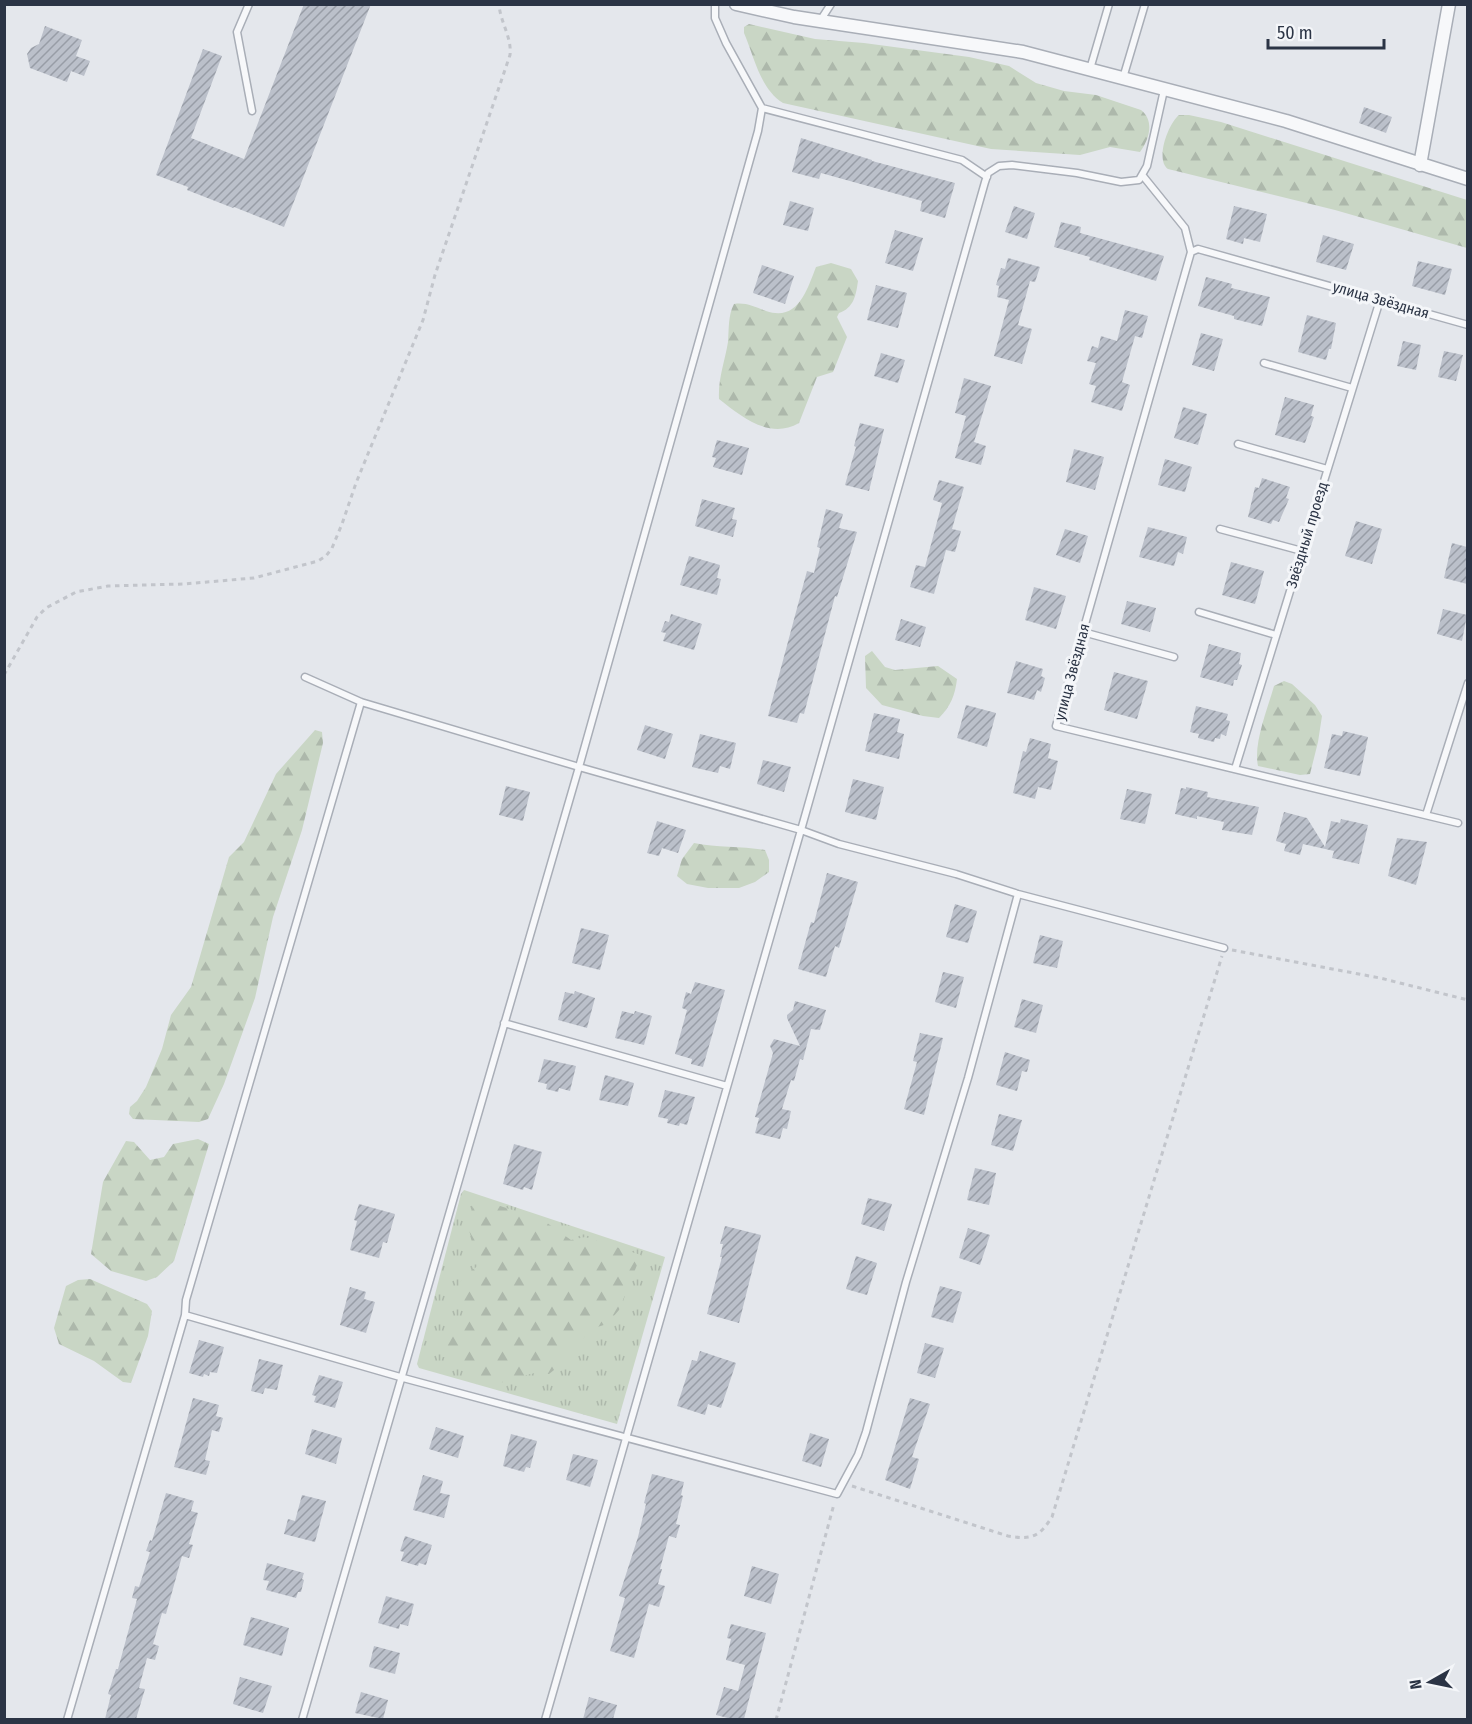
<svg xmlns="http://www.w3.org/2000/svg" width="1472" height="1724" font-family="'Fira Sans Condensed',sans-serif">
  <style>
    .grass { fill: url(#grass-tufts) }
    .forest { fill: url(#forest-firs) }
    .building { fill: url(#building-hatch) }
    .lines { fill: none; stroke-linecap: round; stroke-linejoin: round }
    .service-casing { stroke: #a9aeb7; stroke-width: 9 }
    .minor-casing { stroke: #a9aeb7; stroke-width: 15 }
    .path { stroke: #c2c5cb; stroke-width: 3; stroke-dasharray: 4.5 4.5; stroke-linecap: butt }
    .service { stroke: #f7f8fa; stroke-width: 6 }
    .minor { stroke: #f7f8fa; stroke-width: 12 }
    .labels { text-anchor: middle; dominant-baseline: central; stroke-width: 6; stroke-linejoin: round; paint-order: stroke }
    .street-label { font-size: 15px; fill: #2b3445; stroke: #f4f6f9 }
  </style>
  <defs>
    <pattern id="grass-tufts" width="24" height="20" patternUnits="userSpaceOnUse" patternTransform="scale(1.5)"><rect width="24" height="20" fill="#c9d6c5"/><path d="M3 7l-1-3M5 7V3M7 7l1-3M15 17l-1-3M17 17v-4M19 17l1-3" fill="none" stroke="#adb8ab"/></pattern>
    <pattern id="forest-firs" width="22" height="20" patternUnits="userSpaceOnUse" patternTransform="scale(1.5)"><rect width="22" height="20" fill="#c9d6c5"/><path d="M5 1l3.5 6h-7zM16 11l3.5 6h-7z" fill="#adb8ab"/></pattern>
    <pattern id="building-hatch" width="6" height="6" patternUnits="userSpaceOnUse" patternTransform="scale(1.5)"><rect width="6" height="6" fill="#bbc0ca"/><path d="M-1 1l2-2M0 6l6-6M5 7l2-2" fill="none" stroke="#989da6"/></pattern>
  </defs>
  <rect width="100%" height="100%" fill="#e4e7ec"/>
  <path class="grass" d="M464 1190 665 1257 617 1424 419 1368 417 1364 461 1194Z"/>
  <path class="forest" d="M749 24 815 39 864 43 969 57 1009 66 1036 83 1064 91 1096 95 1141 110C1155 121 1149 140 1140 152L1110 147 1080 155 991 149 783 103C760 89 754 56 744 33V27Z
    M1179 115H1189L1221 122 1467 200V248L1335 210 1168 169C1155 160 1168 124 1179 115Z
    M831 263 851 269 858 281C856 295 854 308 839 313L837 317 847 337 833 372 817 377 799 423C770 440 742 417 719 399 718 378 725 361 728 342 729 329 728 315 734 304 746 302 755 307 766 311 798 322 807 290 816 267Z
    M872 651 885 667 895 670 938 666 957 679C955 695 951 706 939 718L923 716 882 705 866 688 865 656Z
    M1284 681 1292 684 1315 705 1322 716 1318 742 1310 774 1300 775 1258 766C1253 744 1268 708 1274 686Z
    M315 730 322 732 323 743 302 830 273 917 255 998 224 1084 208 1119 199 1122 133 1119 129 1114 130 1107 137 1101 146 1087 162 1049 171 1015 191 987 229 857 244 842 276 774Z
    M694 843C717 848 741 846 765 850L769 860V872L755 882 739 888H708L687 884 677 876 682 859Z
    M198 1139 209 1144 174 1261 157 1277 146 1281 111 1271 91 1254 103 1182 126 1141 134 1142 150 1160 164 1157 173 1144Z
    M479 1199 543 1220 571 1240 585 1237 641 1255 619 1310 607 1324 591 1329 581 1341 560 1355 554 1370 549 1374C545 1374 539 1372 535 1373 520 1375 509 1385 493 1382 474 1378 461 1356 442 1357L441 1354 465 1313C454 1286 455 1282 479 1265L469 1230 473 1203Z
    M90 1279 147 1304 152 1311 148 1336 131 1383 123 1382 94 1361 59 1344 54 1328 66 1286 78 1280Z"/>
  <path class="building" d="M304 4H371L284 227 234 207 233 208 187 190 188 187 156 175 203 49 222 56 191 138 244 159Z
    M45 26 82 40 76 56 90 61 84 76 71 71 67 82 30 68 27 54 31 48 39 44Z
    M1364 107 1392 117 1386 133 1359 123Z
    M801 138 872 160V161L955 183 945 218 920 211 922 201 821 173 819 179 792 172Z
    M790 201 814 208 808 231 783 225Z
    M1014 206 1035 213 1027 239 1005 232Z
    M1234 206 1267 214 1260 242 1244 238 1243 244 1226 239Z
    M1061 222 1081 227 1080 233 1164 256 1156 281 1089 260 1090 257 1054 247Z
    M895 230 923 238 913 271 885 263Z
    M1323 235 1354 244 1346 270 1316 262Z
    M1008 258 1040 267 1035 282 1030 281 1018 325 1032 329 1022 364 994 356 1009 300 997 297 999 286 996 285 1001 268 1005 269Z
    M1418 261 1452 269 1445 295 1412 286Z
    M762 265 794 276 785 304 753 293Z
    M1206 277 1232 284 1231 288 1270 297 1262 326 1234 319V316L1198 306Z
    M876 285 907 293 898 328 867 320Z
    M1125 310 1148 316 1142 338 1135 336 1122 382 1130 385 1122 411 1091 402 1096 386 1089 384 1096 363 1087 361 1092 346 1098 348 1101 336 1117 341Z
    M1307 315 1336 323 1331 349H1329L1326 360 1298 352Z
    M1201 333 1223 339 1214 371 1192 365Z
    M1403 341 1421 345 1416 370 1397 366Z
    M1444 351 1463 355 1456 381 1438 377Z
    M881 353 905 360 898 383 874 376Z
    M964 378 991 386 974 442 986 446 981 465 955 458 966 416 955 413Z
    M1285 397 1314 405 1311 416 1314 417 1305 443 1275 435Z
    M1183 407 1207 414 1198 445 1174 438Z
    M860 423 884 429 869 491 845 485 856 447 854 446Z
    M717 440 749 448 742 475 713 467 716 458 712 457Z
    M1074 449 1104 457 1095 490 1066 482Z
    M1165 459 1192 467 1185 492 1158 485Z
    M1262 478 1290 487 1286 498 1289 499 1279 522 1273 520 1271 524 1248 517 1255 487 1259 488Z
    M939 480 964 487 952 529 961 531 955 552 946 550 934 594 910 587 916 565 925 567 942 503 933 500Z
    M702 499 735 508 732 519 737 520 733 537 695 526Z
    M826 509 843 514 839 528 857 532 837 597 835 596 804 714 800 713 797 723 768 716 807 571 814 573 820 548 817 547Z
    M1356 521 1382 529 1372 564 1345 556Z
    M1148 527 1187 537 1183 554 1178 552 1174 566 1139 557Z
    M1065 529 1088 536 1080 563 1056 555Z
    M1452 543 1467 547V584L1444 578Z
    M689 556 720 565 717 578 721 579 717 595 680 585Z
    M1231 562 1264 571 1255 604 1222 595Z
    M1034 587 1066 596 1056 629 1025 620Z
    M1127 601 1156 608 1150 632 1121 624Z
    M1443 609 1467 615 1462 641 1437 634Z
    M671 614 702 624 694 650 663 641 666 633 661 632 665 621 669 622Z
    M901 619 926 627 920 647 895 640Z
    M1209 644 1241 653 1239 664 1242 665 1237 680H1234L1233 686 1200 677Z
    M1016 661 1043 669 1041 676 1045 678 1041 692 1037 690 1034 700 1007 693Z
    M1114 672 1148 681 1137 719 1104 710Z
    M966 705 996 713 987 747 957 738Z
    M1196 706 1228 714 1226 720 1230 721 1226 736 1221 734 1220 739 1215 738 1214 742 1198 738 1199 734 1190 732Z
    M874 713 900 719 897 732 904 734 899 759 865 751Z
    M645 725 673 734 665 759 637 750Z
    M1343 731 1368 737 1360 776 1324 768 1332 734 1342 736Z
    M700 734 736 743 730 769 720 766 718 773 692 767Z
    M1030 738 1051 744 1048 758 1058 761 1051 790 1038 787 1035 799 1013 793 1023 751 1026 752Z
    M763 760 791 767 784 792 757 784Z
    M853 779 884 787 876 820 845 812Z
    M506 786 530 792 523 821 499 815Z
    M1186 787 1208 792 1207 797 1259 807 1252 835 1222 830 1224 822 1197 816V819L1175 814 1181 788 1186 789Z
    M1127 789 1152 794 1145 824 1120 819Z
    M1284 812 1307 818 1325 847 1331 821 1340 823 1341 819 1368 825 1359 864 1332 858 1334 851 1303 844 1300 855 1284 851 1286 844 1276 841Z
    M657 821 686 830 678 853 662 848 659 856 647 853Z
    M1397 838 1427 842 1416 885 1388 876Z
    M827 873 858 882 839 948 835 946 826 977 798 969 811 922 814 923Z
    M955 904 977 911 968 943 946 937Z
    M581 928 609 935 600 970 572 963Z
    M1040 935 1063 941 1057 968 1033 963Z
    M943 972 964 977 956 1008 935 1002Z
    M695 982 725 990 703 1067 691 1064 692 1059 675 1054 687 1010 682 1008 686 992 691 994Z
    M575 991 595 998 587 1028 558 1020 565 992 574 994Z
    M1022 999 1043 1005 1036 1033 1014 1027Z
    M795 1001 826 1010 820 1030 811 1029 803 1060 800 1059 794 1081 791 1080 782 1109 791 1111 787 1129 783 1128 780 1139 755 1133 759 1118 755 1117 773 1053 770 1046 774 1039 800 1046 787 1018V1015L793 1010Z
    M622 1011 634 1014 635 1011 652 1016 644 1045 615 1038Z
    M920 1033 943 1038 924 1115 904 1109 917 1062 913 1061Z
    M1005 1052 1030 1060 1027 1072 1022 1071 1017 1091 996 1085Z
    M544 1059 576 1066 570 1091 559 1088 558 1092 546 1089 547 1084 538 1082Z
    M605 1075 634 1083 628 1106 599 1100Z
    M665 1090 695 1097 687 1125 680 1123 679 1126 667 1123 668 1119 658 1117Z
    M999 1114 1022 1120 1013 1151 991 1145Z
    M514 1144 542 1152 532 1190 524 1187 523 1190 503 1184Z
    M975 1168 996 1173 989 1205 967 1200Z
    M868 1198 892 1204 884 1231 861 1224Z
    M359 1204 395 1214 387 1243 383 1242 379 1258 350 1250 357 1221 354 1220Z
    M725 1226 761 1235 739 1323 707 1314 722 1257H720L723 1244H720Z
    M968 1228 990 1235 980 1265 959 1258Z
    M856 1256 877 1263 867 1295 846 1289Z
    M940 1286 962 1292 953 1323 931 1317Z
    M350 1287 366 1292 364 1299 375 1302 366 1333 340 1325Z
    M199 1340 224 1347 217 1373 210 1372 209 1376 204 1374 203 1377 189 1373Z
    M925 1343 944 1348 935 1378 917 1373Z
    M700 1351 736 1363 721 1408 708 1404 705 1415 677 1406 692 1360 697 1361Z
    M259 1359 283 1365 277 1390 265 1388 263 1394 251 1391Z
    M319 1375 343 1382 335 1408 314 1402 316 1396 312 1395Z
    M193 1398 219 1405 216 1416 223 1418 219 1432 212 1430 205 1460 210 1461 206 1475 174 1467Z
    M910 1398 930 1404 912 1457 919 1459 910 1489 885 1480Z
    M436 1427 464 1436 458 1458 429 1449Z
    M312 1429 342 1438 336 1464 305 1454Z
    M810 1433 829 1439 821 1467 802 1461Z
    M511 1434 537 1441 530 1468 526 1467 524 1472 503 1466Z
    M573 1454 598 1460 590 1487 566 1480Z
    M652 1474 684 1482 681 1495 683 1496 676 1524 680 1525 676 1538 669 1536 660 1569H662L658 1584 665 1586 659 1607 649 1604 634 1658 610 1651 625 1598 619 1596 638 1537 646 1504 644 1503Z
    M423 1475 443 1481 440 1493 450 1495 444 1518 413 1510Z
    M166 1493 194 1501 191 1511 198 1513 189 1544 193 1545 189 1558 182 1556 166 1614 162 1613 153 1644 159 1646 155 1660 147 1658 139 1688 145 1689 136 1719H105L111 1695 108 1694 116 1669H118L137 1599 132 1598 135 1586 139 1587 150 1552 146 1551 150 1540 152 1541Z
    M302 1495 326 1501 315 1542 284 1534 288 1519 295 1521Z
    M405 1536 432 1545 426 1565 419 1563 418 1566 401 1561 404 1552 400 1551Z
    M267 1563 304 1573 302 1579 304 1580 301 1592H298L296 1598 266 1590 269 1581 263 1580Z
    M752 1566 779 1574 771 1604 744 1596Z
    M386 1596 414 1604 408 1626 400 1624 399 1629 378 1623Z
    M251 1617 289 1628 282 1656 243 1645Z
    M731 1624 766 1633 744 1719H732L716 1715 724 1687 738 1691 745 1665 726 1660 731 1639 727 1638Z
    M374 1646 400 1653 395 1674 369 1667Z
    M240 1677 272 1686 263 1713 233 1704Z
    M361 1692 388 1700 383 1719 355 1713Z
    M589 1697 617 1705 613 1719H583Z"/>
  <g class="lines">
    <g class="service-casing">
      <path id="service" d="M249 4 237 32 252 111
        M820 21 831 4
        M1090 69 1109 4
        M1123 78 1145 4
        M762 108 962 160 987 177
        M1143 176 1185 228 1191 252 1056 726 1458 823
        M1191 252 1198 249 1468 325
        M1264 363 1352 388
        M1238 444 1327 469
        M1220 529 1302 551
        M1199 612 1276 635
        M1083 632 1174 657
        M305 677 361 702 579 767 801 830 839 844 956 874 1018 894 1224 948
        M1235 769 1380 300
        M1426 815 1468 683
        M504 1023 727 1086
        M185 1315 407 1379 837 1494 858 1455 866 1432 906 1282 968 1078 1018 894
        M67 1720 185 1315 186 1300 361 702
        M302 1720 579 767 758 131 762 108 726 43 715 18V4
        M545 1720 801 830 985 182 988 173 999 166 1012 165 1077 173 1121 182 1139 180 1147 166 1164 90"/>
    </g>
    <g class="minor-casing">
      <path id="minor" d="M736 4 794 17 1023 52 1286 121 1468 179
        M1420 165 1449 4"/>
    </g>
    <path class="path" d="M4 675 37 617 46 608 76 592 108 586 183 584 254 578 318 561 326 556 332 548 342 524 356 483 423 320 435 275 510 55C512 37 500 22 499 4
      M1232 950 1380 978 1468 1000
      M852 1486 1008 1536C1032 1540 1039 1537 1052 1517L1222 956
      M776 1720 834 1504"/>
    <use href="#service" class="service"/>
    <use href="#minor" class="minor"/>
  </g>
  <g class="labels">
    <g class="street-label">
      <text transform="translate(1381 300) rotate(16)">улица Звёздная</text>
      <text transform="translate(1307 535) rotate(-73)">Звёздный проезд</text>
      <text transform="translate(1072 672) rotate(-75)">улица Звёздная</text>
    </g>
  </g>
  <rect width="1472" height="1724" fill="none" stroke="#2b3445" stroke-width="12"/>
  <g transform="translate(1430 1682) rotate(261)" stroke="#f4f6f9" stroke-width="4.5" paint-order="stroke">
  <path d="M0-4.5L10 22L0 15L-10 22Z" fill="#2b3445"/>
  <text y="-9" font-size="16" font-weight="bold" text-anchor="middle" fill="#2b3445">N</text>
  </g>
  <path d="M1268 39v9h116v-9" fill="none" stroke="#2b3445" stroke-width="3"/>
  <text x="1277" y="39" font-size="18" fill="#2b3445" stroke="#f4f6f9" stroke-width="4.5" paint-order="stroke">50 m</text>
</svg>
